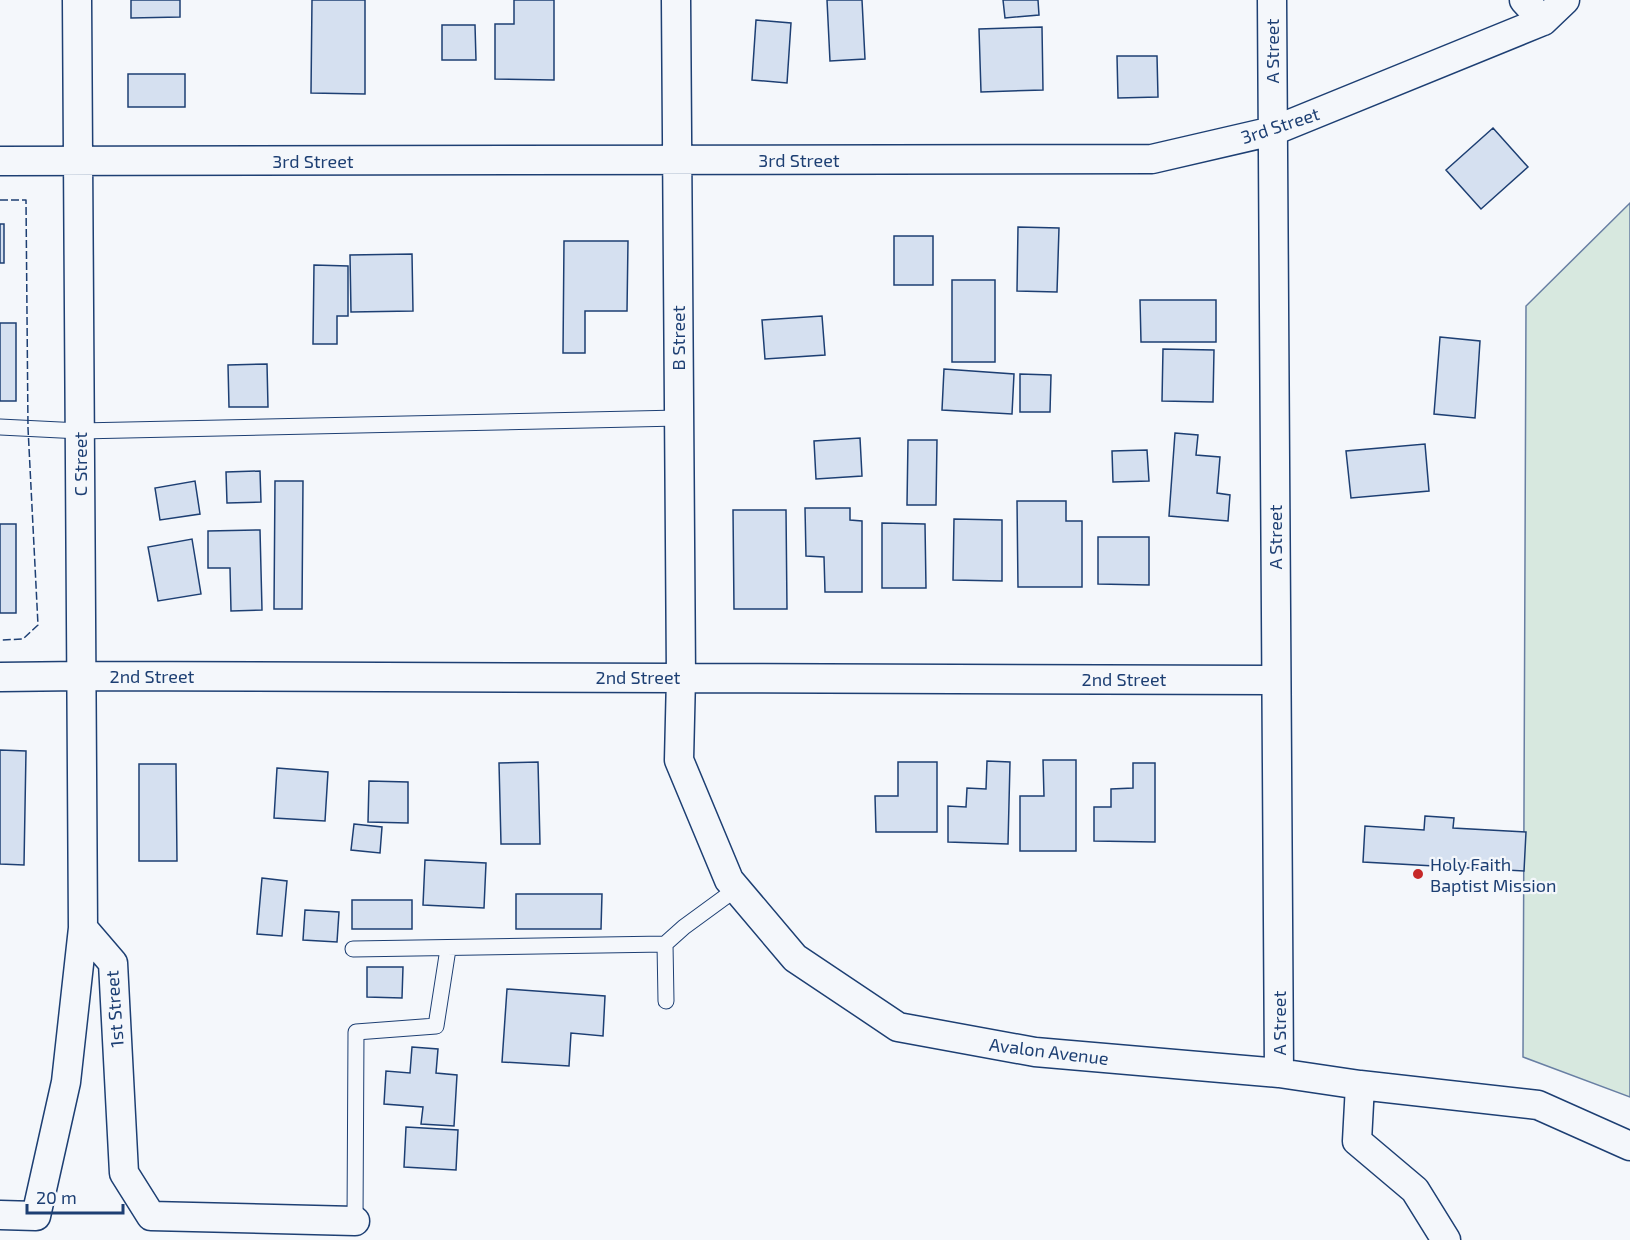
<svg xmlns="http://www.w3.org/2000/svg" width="1630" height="1240" font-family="'Exo 2',sans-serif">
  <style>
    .grass { fill: #d7e8df; stroke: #687fa3; stroke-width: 1.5 }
    .building { fill: #d5e0f0; stroke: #1d3f73; stroke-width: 1.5 }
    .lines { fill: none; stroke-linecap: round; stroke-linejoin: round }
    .service-casing { stroke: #1d3f73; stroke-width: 17 }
    .minor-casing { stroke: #1d3f73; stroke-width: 31 }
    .service { stroke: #f4f7fb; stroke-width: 15 }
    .minor { stroke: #f4f7fb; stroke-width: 28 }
    .fence { stroke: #1d3f73; stroke-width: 1.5; stroke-dasharray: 8 3; stroke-linecap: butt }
    .poi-dot { fill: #c62828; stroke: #f4f7fb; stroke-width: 2 }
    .labels { text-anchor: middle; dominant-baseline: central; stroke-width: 4.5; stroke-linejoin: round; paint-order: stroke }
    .street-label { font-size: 18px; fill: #1d3f73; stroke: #f4f7fb }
    .poi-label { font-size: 18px; fill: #1d3f73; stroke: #f4f7fb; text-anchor: start }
  </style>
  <rect width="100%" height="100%" fill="#f4f7fb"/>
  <path class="grass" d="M1630 203V1097L1523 1057 1526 306Z"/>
  <path class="building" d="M131 0H180V17L131 18Z
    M312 0H365V94L311 93Z
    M514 0H554V80L495 79V24H514Z
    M827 0H862L865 59 830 61Z
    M1003 0H1038L1039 15 1005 18Z
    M756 20 791 23 787 83 752 80Z
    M442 25H475L476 60H442Z
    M1042 27 1043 90 981 92 979 29Z
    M1117 56H1157L1158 97 1118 98Z
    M128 74H185V107H128Z
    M1493 128 1528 167 1481 209 1446 170Z
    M0 224H4V263H0Z
    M1018 227 1059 228 1057 292 1017 291Z
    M894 236H933V285H894Z
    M564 241H628L627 311H585V353H563Z
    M412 254 413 311 351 312 350 255Z
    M314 265 348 266V316H337V344H313Z
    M952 280H995V362H952Z
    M1140 300H1216V342H1141Z
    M822 316 825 355 765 359 762 320Z
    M0 323H16V401H0Z
    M1440 337 1480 341 1475 418 1434 414Z
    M1163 349 1214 350 1213 402 1162 401Z
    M267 364 268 407H229L228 365Z
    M944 369 1014 374 1012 414 942 410Z
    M1020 374 1051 375 1050 412H1020Z
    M1175 433 1198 435 1196 455 1220 457 1217 493 1230 495 1228 521 1169 516Z
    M860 438 862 476 816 479 814 441Z
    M908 440H937L936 505H907Z
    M1425 444 1429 491 1351 498 1346 451Z
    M1147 450 1149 481 1113 482 1112 451Z
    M260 471 261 502 227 503 226 472Z
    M195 481 200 514 160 520 155 488Z
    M275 481H303L302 609H274Z
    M1017 501H1066V521H1082V587H1018Z
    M805 508H850V520L862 521V592H825L824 557 806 556Z
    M733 510H786L787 609H734Z
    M954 519 1002 520V581L953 580Z
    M882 523 925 524 926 588H882Z
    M0 524H16V613H0Z
    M260 530 262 610 231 611 230 568H208V531Z
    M1098 537H1149V585L1098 584Z
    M192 539 201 594 158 601 148 547Z
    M0 750 26 751 24 865 0 864Z
    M1043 760H1076V851H1020V796H1044Z
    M987 761 1010 762 1008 844 948 842V806L966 807 967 788 986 789Z
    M538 762 540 844H501L499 763Z
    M898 762H937V832H876L875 796H898Z
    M1133 763H1155V842L1094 841V807H1111V789L1133 788Z
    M139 764H176L177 861H139Z
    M277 768 328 772 325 821 274 818Z
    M369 781 408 782V823L368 822Z
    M1425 816 1454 818 1453 828 1526 832 1524 871 1363 862 1365 826 1424 830Z
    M354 824 382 827 380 853 351 850Z
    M425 860 486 863 484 908 423 905Z
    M262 878 287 881 282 936 257 934Z
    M516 894H602L601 929H516Z
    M352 900H412V929H352Z
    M305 910 339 912 337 942 303 940Z
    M367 967H403L402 998 367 997Z
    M507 989 605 996 603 1036 571 1033 569 1066 502 1062Z
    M412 1047 438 1049 436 1073 457 1075 454 1126 421 1124 423 1107 384 1104 386 1071 410 1073Z
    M406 1127 458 1130 456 1170 404 1167Z"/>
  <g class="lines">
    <g class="service-casing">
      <path id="service" d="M0 427 80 431 679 418
        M665 944 666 1001
        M353 949 665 944 684 927 736 889
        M355 1221 356 1032 436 1026 448 949"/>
    </g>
    <g class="minor-casing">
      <path id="minor" d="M676 0 681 677 679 760 729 880 795 958 898 1027 1035 1052 1279 1073 1360 1085 1538 1105 1630 1146
        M1272 0 1279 1073
        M1524 0 1543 21
        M0 161 1152 159 1273 131 1543 21 1565 0
        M0 677 81 676 1276 680
        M83 928 113 963 124 1173 151 1216 355 1221
        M1360 1085 1357 1141 1415 1190 1446 1240
        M0 1215 36 1216 66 1082 83 928 77 0"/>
    </g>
    <use href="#service" class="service"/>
    <use href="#minor" class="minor"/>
    <path class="fence" d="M0 200H26L28 428 38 625 23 639 0 640"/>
  </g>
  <circle class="poi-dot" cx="1418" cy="874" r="6"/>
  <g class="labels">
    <g class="street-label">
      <text transform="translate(1272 51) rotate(-90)">A Street</text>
      <text transform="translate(1280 125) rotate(-18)">3rd Street</text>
      <text x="799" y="160">3rd Street</text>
      <text x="313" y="161">3rd Street</text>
      <text transform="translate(678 338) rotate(-90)">B Street</text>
      <text transform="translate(80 464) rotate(-90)">C Street</text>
      <text transform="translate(1275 537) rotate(-90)">A Street</text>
      <text x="152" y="676">2nd Street</text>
      <text x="638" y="677">2nd Street</text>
      <text x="1124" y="679">2nd Street</text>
      <text transform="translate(114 1009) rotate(-94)">1st Street</text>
      <text transform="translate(1279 1023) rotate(-90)">A Street</text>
      <text transform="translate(1049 1051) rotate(7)">Avalon Avenue</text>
    </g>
    <g class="poi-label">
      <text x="1430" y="864">Holy Faith<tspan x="1430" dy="21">Baptist Mission</tspan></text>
    </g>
  </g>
  <path d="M27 1204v9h96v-9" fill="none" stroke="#1d3f73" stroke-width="3"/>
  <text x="36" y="1204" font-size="18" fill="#1d3f73" stroke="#f4f7fb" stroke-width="4.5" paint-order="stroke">20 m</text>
</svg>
